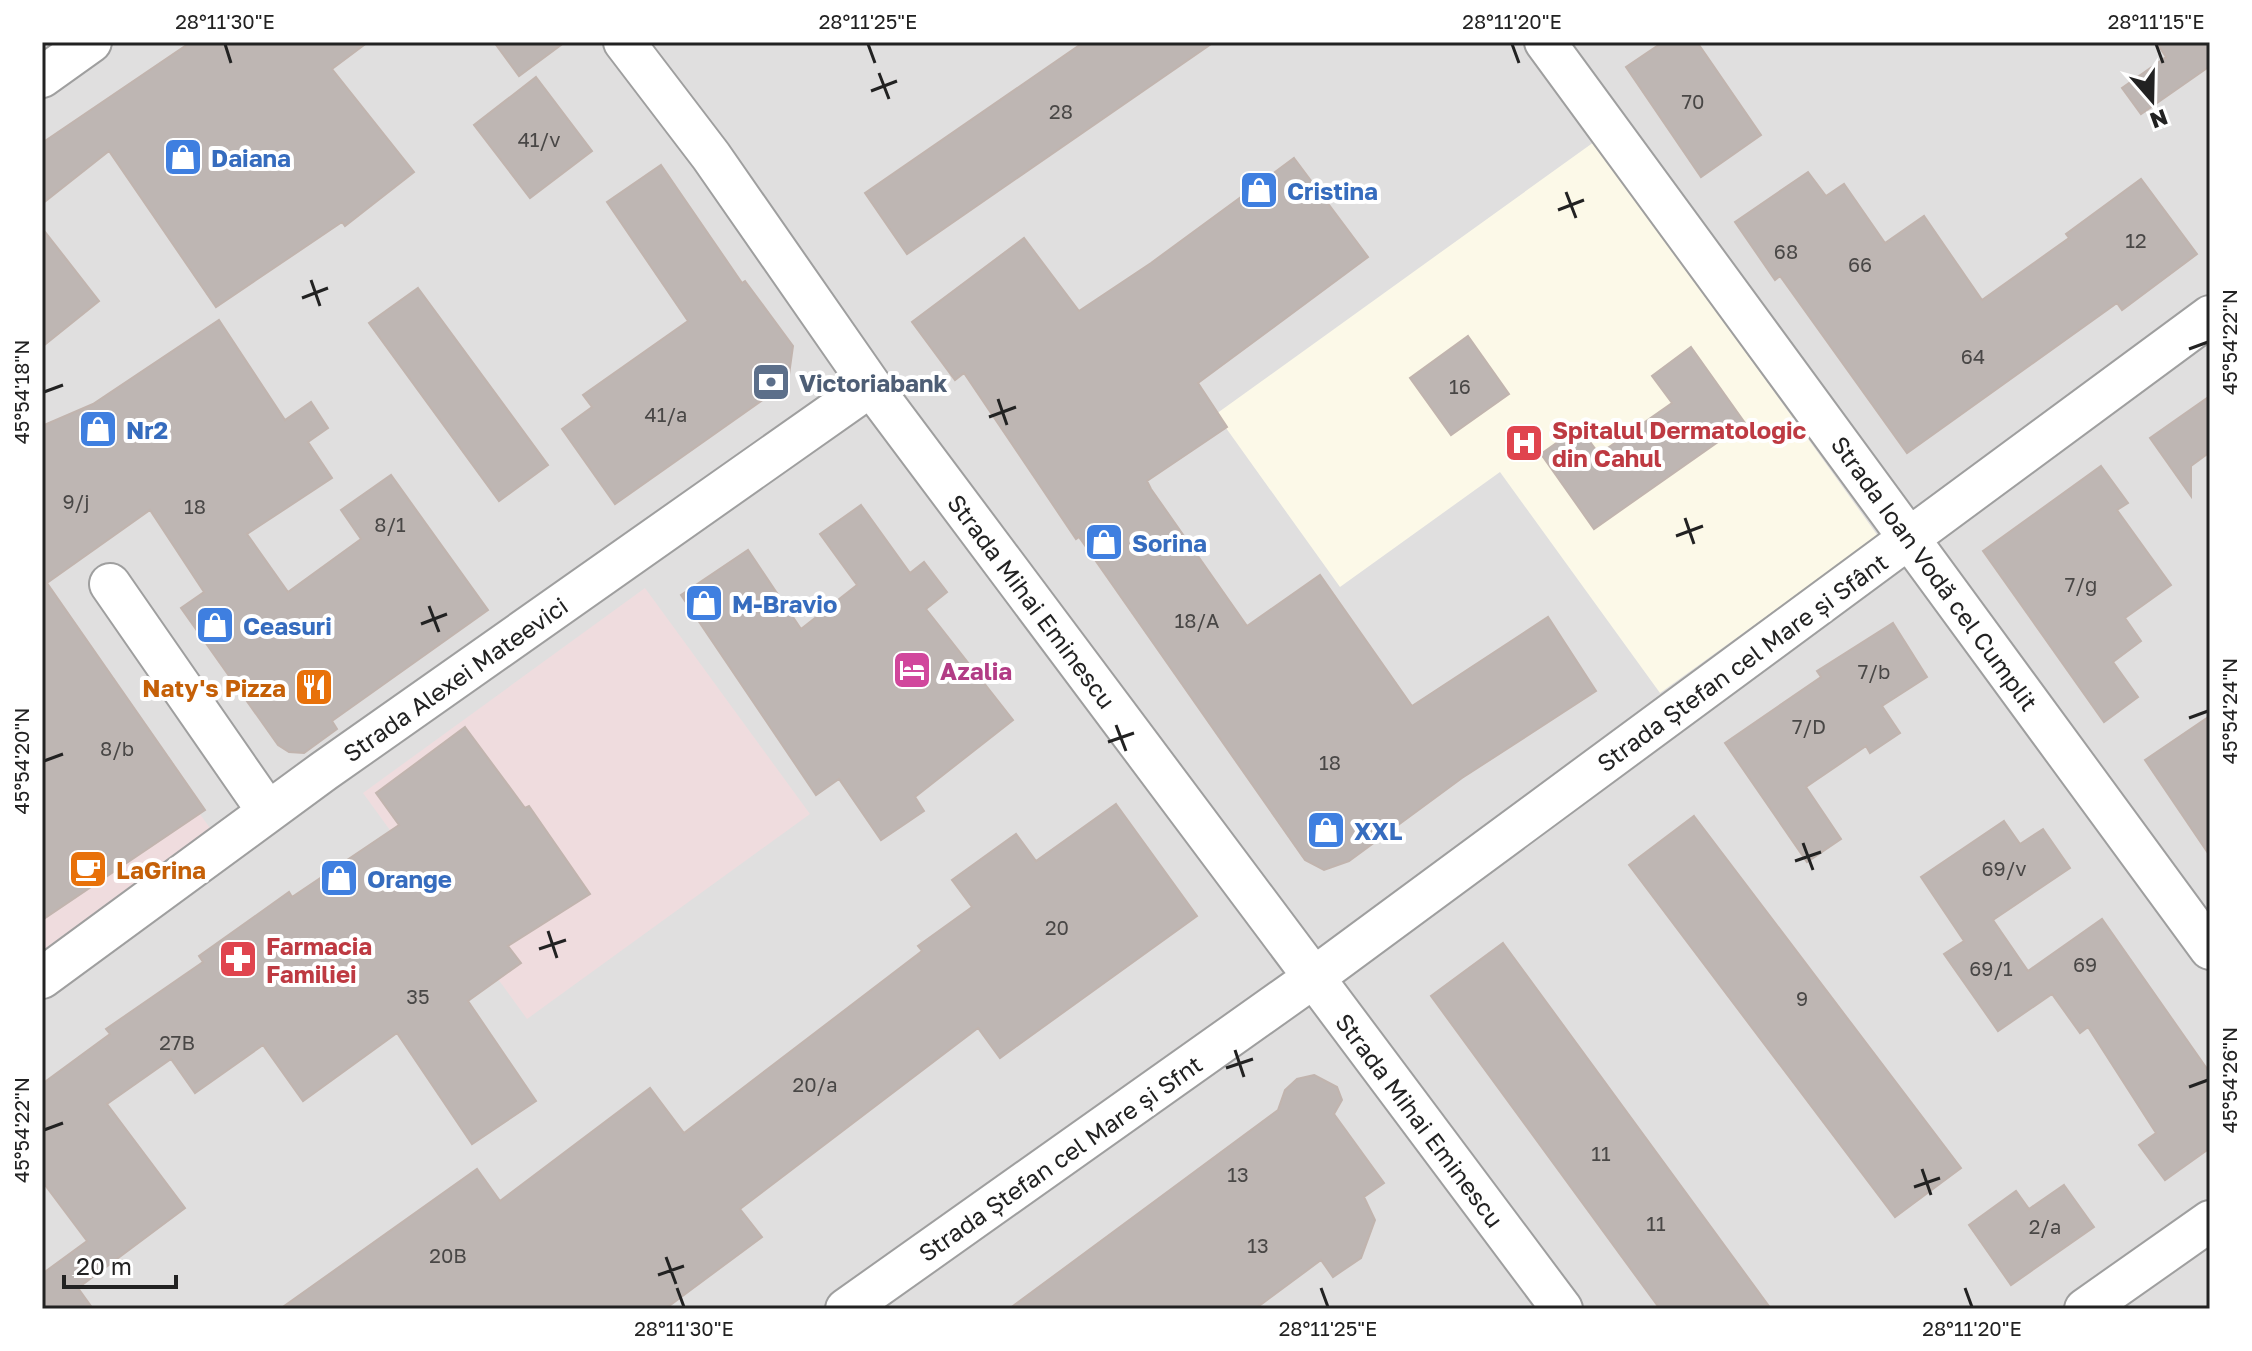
<svg xmlns="http://www.w3.org/2000/svg" width="2252" height="1351" font-family="'Golos Text',sans-serif">
  <style>
    .residential { fill: #e0dfdf }
    .commercial { fill: #efdcde }
    .education { fill: #fcf9e8 }
    .building { fill: #beb6b3; stroke: #c1b4ae; stroke-width: 2 }
    .lines { fill: none; stroke-linecap: round; stroke-linejoin: round }
    .minor-casing { stroke: #9f9f9f; stroke-width: 44 }
    .minor { stroke: #fff; stroke-width: 40 }
    .ticks { fill: none; stroke: #222; stroke-width: 3 }
    .labels { text-anchor: middle; dominant-baseline: central; stroke-width: 8; stroke-linejoin: round; paint-order: stroke }
    .number-label { font-size: 20px; fill: #494746 }
    .shop-label { font-size: 24px; font-weight: bold; fill: #366cbe; stroke: #fff; text-anchor: start }
    .service-label { font-size: 24px; font-weight: bold; fill: #4e5e75; stroke: #fff; text-anchor: start }
    .health-label { font-size: 24px; font-weight: bold; fill: #be3a42; stroke: #fff; text-anchor: start }
    .street-label { font-size: 24px; fill: #222; stroke: #fff }
    .hotel-label { font-size: 24px; font-weight: bold; fill: #b23c85; stroke: #fff; text-anchor: start }
    .food-label { font-size: 24px; font-weight: bold; fill: #c56008; stroke: #fff; text-anchor: end }
    .neatline { fill: none; stroke: #222; stroke-width: 3 }
    .ticks-label { font-size: 20px; text-anchor: middle; fill: #222 }
  </style>
  <rect width="100%" height="100%" fill="#f1eeea"/>
  <path class="residential" d="M42 42H2210V1309H42Z"/>
  <path class="commercial" d="M645 588 810 814 527 1019 363 793Z
    M42 599 213 832 42 957Z"/>
  <path class="education" d="M1594 142 1878 536 1660 693 1500 472 1340 587 1216 414Z"/>
  <path class="building" d="M191 42H368L332 69 414 172 345 226 342 222 216 307 109 151 42 204V143Z
    M494 42H565L519 76Z
    M1084 42H1214L907 254 865 193Z
    M1663 42H1697L1761 135 1701 177 1626 67Z
    M2156 42H2210V66L2141 114 2122 88 2166 57Z
    M536 77 592 151 530 198 474 125Z
    M1294 158 1368 257 1198 383 1227 427 1147 481 1151 489 1247 626 1320 575 1412 706 1548 617 1596 691 1462 778 1349 861 1324 870 1305 860 1079 537 1076 539 964 373 955 380 912 322 1024 238 1079 311 1151 263Z
    M661 165 742 283 745 281 793 346 788 382 615 504 562 429 592 407 583 395 688 321 607 202Z
    M1808 172 1826 196 1844 184 1885 243 1924 216 1982 300 2069 238 2066 234 2141 179 2197 254 2122 310 2117 303 1907 453 1780 276 1775 280 1735 222Z
    M42 228 99 301 42 347Z
    M418 288 548 465 499 501 369 323Z
    M219 320 285 420 311 402 328 428 308 442 332 478 247 534 288 592 361 539 341 510 391 475 488 610 332 721 337 729 304 753 289 752 278 745 181 608 204 592 150 510 47 583 205 810 42 920V426L93 404Z
    M1468 336 1509 394 1451 435 1410 378Z
    M1691 347 1745 423 1594 529 1541 454 1579 427 1599 454 1672 403 1652 376Z
    M2210 396V452L2191 466V496L2150 438Z
    M2101 466 2128 503 2117 510 2171 585 2125 618 2141 641 2113 662 2138 697 2104 722 1983 551Z
    M861 505 910 573 924 562 947 592 926 609 1013 720 915 797 924 811 881 840 839 779 816 795 681 595 748 550 801 629 857 585 820 534Z
    M1893 623 1927 677 1882 706 1900 733 1870 753 1866 746 1806 787 1841 839 1807 862 1725 743 1821 677 1817 671Z
    M2210 716V856L2145 760Z
    M465 727 525 808 529 806 590 894 508 946 521 963 468 1001 536 1101 472 1144 397 1033 303 1101 263 1045 195 1093 171 1059 107 1104 185 1208 78 1288 93 1309H42V1274L87 1241 42 1181V1084L110 1034 106 1029 203 962 199 956 289 892 292 897 399 825 376 793Z
    M1116 804 1197 916 1000 1058 978 1028 740 1209 762 1237 665 1309H280L477 1169 500 1201 650 1088 684 1133 922 951 918 946 972 907 952 880 1016 834 1036 861Z
    M1694 816 1961 1168 1895 1217 1629 865Z
    M2004 821 2020 844 2043 829 2070 868 1993 920 2028 971 2102 919 2210 1073V1148L2165 1180 2139 1145 2156 1133 2088 1027 2080 1033 2052 994 1998 1031 1944 954 1964 941 1921 877Z
    M1503 943 1771 1309H1660L1431 996Z
    M1314 1075 1337 1087 1342 1100 1334 1114 1384 1183 1364 1197 1375 1220 1361 1258 1333 1277 1321 1260 1255 1309H1009L1278 1110 1285 1090 1297 1079Z
    M2064 1185 2094 1227 2011 1285 1969 1225 2016 1191 2029 1209Z"/>
  <g class="lines">
    <g class="minor-casing">
      <path id="minor" d="M624 42 711 156 871 386 1562 1309
        M1545 42 2210 949
        M42 77 91 42
        M110 584 268 812
        M42 978 324 771 871 386
        M846 1309 1313 978 2210 316
        M2085 1309 2210 1221"/>
    </g>
    <use href="#minor" class="minor"/>
  </g>
  <path class="ticks" d="M225 44 231 63M868 44 875 63M1512 44 1519 63M2156 44 2163 63M879 73 889 99M871 91 897 81M1566 192 1576 218M1558 210 1584 200M311 280 320 306M302 298 328 288M2189 349 2208 342M44 392 63 385M998 399 1007 425M989 417 1016 407M1685 518 1694 544M1676 536 1703 526M429 606 439 632M421 624 447 614M2189 718 2208 711M1116 725 1126 751M1108 742 1134 733M44 761 63 754M1803 843 1813 870M1795 861 1821 852M548 931 557 958M539 949 566 940M1235 1050 1244 1077M1226 1068 1253 1059M2189 1087 2208 1080M44 1130 63 1123M1922 1169 1931 1195M1914 1187 1940 1178M666 1257 676 1284M658 1275 684 1266M677 1288 684 1307M1321 1288 1328 1307M1965 1288 1972 1307"/>
  <defs>
    <g id="shop-square" transform="scale(2)"><rect x="-9" y="-9" width="18" height="18" rx="4" fill="#3f7fe0" stroke="#fff"/><path d="M-5-2.5h2.3a2.7 3.5 0 0 1 5.4 0H5L5.5 6h-11ZM-1.5-2.5h3a1.5 2.3 0 0 0-3 0Z" fill="#fff"/></g>
    <g id="bank-square" transform="scale(2)"><rect x="-9" y="-9" width="18" height="18" rx="4" fill="#5c6f8a" stroke="#fff"/><path d="M-6-4H6V4H-6ZM0-2.3a2.3 2.3 0 1 0 0 4.6a2.3 2.3 0 1 0 0-4.6Z" fill="#fff"/></g>
    <g id="hospital-square" transform="scale(2)"><rect x="-9" y="-9" width="18" height="18" rx="4" fill="#e0444e" stroke="#fff"/><path d="M-5-5h3v3.5h4V-5h3V5h-3V1.5h-4V5h-3Z" fill="#fff"/></g>
    <g id="hotel-square" transform="scale(2)"><rect x="-9" y="-9" width="18" height="18" rx="4" fill="#d1479c" stroke="#fff"/><path d="M-6-4.5h1.5V1H6V5H4.5V3h-9V5H-6ZM-4 0a1.8 1.8 0 1 1 3.6 0ZM.5 0V-2.5h3Q6-2.5 6 0Z" fill="#fff"/></g>
    <g id="restaurant-square" transform="scale(2)"><rect x="-9" y="-9" width="18" height="18" rx="4" fill="#e8710a" stroke="#fff"/><path d="M-5-6h1v4h1v-4h1v4h1v-4h1v5L-1.5 .5V6h-2V.5L-5-1ZM5-6V6H3V1.5H1.5Q1.5-4 5-6Z" fill="#fff"/></g>
    <g id="cafe-square" transform="scale(2)"><rect x="-9" y="-9" width="18" height="18" rx="4" fill="#e8710a" stroke="#fff"/><path d="M-5.5-4.5H6V0H3Q3 3.5 0 3.5H-2.5Q-5.5 3.5-5.5 0ZM3-3.2v2h1.7v-2ZM-6 4.5H4V6H-6Z" fill="#fff"/></g>
    <g id="pharmacy-square" transform="scale(2)"><rect x="-9" y="-9" width="18" height="18" rx="4" fill="#e0444e" stroke="#fff"/><path d="M-2-6h4v4h4v4h-4v4h-4v-4h-4v-4h4Z" fill="#fff"/></g>
  </defs>
  <g fill-rule="evenodd">
    <use href="#shop-square" x="183" y="157"/>
    <use href="#shop-square" x="1259" y="190"/>
    <use href="#bank-square" x="771" y="382"/>
    <use href="#shop-square" x="98" y="429"/>
    <use href="#hospital-square" x="1524" y="443"/>
    <use href="#shop-square" x="1104" y="542"/>
    <use href="#shop-square" x="704" y="603"/>
    <use href="#shop-square" x="215" y="625"/>
    <use href="#hotel-square" x="912" y="670"/>
    <use href="#restaurant-square" x="314" y="687"/>
    <use href="#shop-square" x="1326" y="830"/>
    <use href="#cafe-square" x="88" y="869"/>
    <use href="#shop-square" x="339" y="878"/>
    <use href="#pharmacy-square" x="238" y="959"/>
  </g>
  <g class="labels">
    <g class="number-label">
      <text x="1693" y="101">70</text>
      <text x="1061" y="111">28</text>
      <text x="539" y="139">41/v</text>
      <text x="2136" y="240">12</text>
      <text x="1786" y="251">68</text>
      <text x="1860" y="264">66</text>
      <text x="1973" y="356">64</text>
      <text x="1460" y="386">16</text>
      <text x="666" y="414">41/a</text>
      <text x="76" y="501">9/j</text>
      <text x="195" y="506">18</text>
      <text x="390" y="524">8/1</text>
      <text x="2081" y="584">7/g</text>
      <text x="1197" y="620">18/A</text>
      <text x="1874" y="671">7/b</text>
      <text x="1809" y="726">7/D</text>
      <text x="117" y="748">8/b</text>
      <text x="1330" y="762">18</text>
      <text x="2004" y="868">69/v</text>
      <text x="1057" y="927">20</text>
      <text x="2085" y="964">69</text>
      <text x="1991" y="968">69/1</text>
      <text x="418" y="996">35</text>
      <text x="1802" y="998">9</text>
      <text x="177" y="1042">27B</text>
      <text x="815" y="1084">20/a</text>
      <text x="1601" y="1153">11</text>
      <text x="1238" y="1174">13</text>
      <text x="1656" y="1223">11</text>
      <text x="2045" y="1226">2/a</text>
      <text x="1258" y="1245">13</text>
      <text x="448" y="1255">20B</text>
    </g>
    <g class="shop-label">
      <text x="211" y="157">Daiana</text>
      <text x="1287" y="190">Cristina</text>
      <text x="126" y="429">Nr2</text>
      <text x="1132" y="542">Sorina</text>
      <text x="732" y="603">M-Bravio</text>
      <text x="243" y="625">Ceasuri</text>
      <text x="1354" y="830">XXL</text>
      <text x="367" y="878">Orange</text>
    </g>
    <g class="service-label">
      <text x="799" y="382">Victoriabank</text>
    </g>
    <g class="health-label">
      <text x="1552" y="429">Spitalul Dermatologic<tspan x="1552" dy="28">din Cahul</tspan></text>
      <text x="266" y="945">Farmacia<tspan x="266" dy="28">Familiei</tspan></text>
    </g>
    <g class="street-label">
      <text transform="translate(1935 573) rotate(54)">Strada Ioan Vodă cel Cumplit</text>
      <text transform="translate(1032 601) rotate(53)">Strada Mihai Eminescu</text>
      <text transform="translate(1742 662) rotate(-36)">Strada Ștefan cel Mare și Sfânt</text>
      <text transform="translate(455 679) rotate(-35)">Strada Alexei Mateevici</text>
      <text transform="translate(1420 1120) rotate(53)">Strada Mihai Eminescu</text>
      <text transform="translate(1060 1158) rotate(-35)">Strada Ștefan cel Mare și Sfnt</text>
    </g>
    <g class="hotel-label">
      <text x="940" y="670">Azalia</text>
    </g>
    <g class="food-label">
      <text x="286" y="687">Naty's Pizza</text>
      <text x="116" y="869" text-anchor="start">LaGrina</text>
    </g>
  </g>
  <rect width="2252" height="1351" fill="none" stroke="#ffffff" stroke-width="88"/>
  <g transform="translate(2152 100) rotate(160)" stroke="#ffffff" stroke-width="6" paint-order="stroke">
  <path d="M0-6L14 30L0 20L-14 30Z" fill="#222222"/>
  <text y="-12" font-size="22" font-weight="bold" text-anchor="middle" fill="#222222">N</text>
  </g>
  <path d="M64 1275v12h112v-12" fill="none" stroke="#222222" stroke-width="4"/>
  <text x="76" y="1275" font-size="24" fill="#222222" stroke="#ffffff" stroke-width="6" paint-order="stroke">20 m</text>
  <rect x="44" y="44" width="2164" height="1263" class="neatline"/>
  <g class="ticks-label">
    <text x="225" y="29">28°11'30"E</text>
    <text x="868" y="29">28°11'25"E</text>
    <text x="1512" y="29">28°11'20"E</text>
    <text x="2156" y="29">28°11'15"E</text>
    <text transform="translate(2230 342) rotate(-90)" y="7">45°54'22"N</text>
    <text transform="translate(22 392) rotate(-90)" y="7">45°54'18"N</text>
    <text transform="translate(2230 711) rotate(-90)" y="7">45°54'24"N</text>
    <text transform="translate(22 761) rotate(-90)" y="7">45°54'20"N</text>
    <text transform="translate(2230 1080) rotate(-90)" y="7">45°54'26"N</text>
    <text transform="translate(22 1130) rotate(-90)" y="7">45°54'22"N</text>
    <text x="684" y="1336">28°11'30"E</text>
    <text x="1328" y="1336">28°11'25"E</text>
    <text x="1972" y="1336">28°11'20"E</text>
  </g>
</svg>
